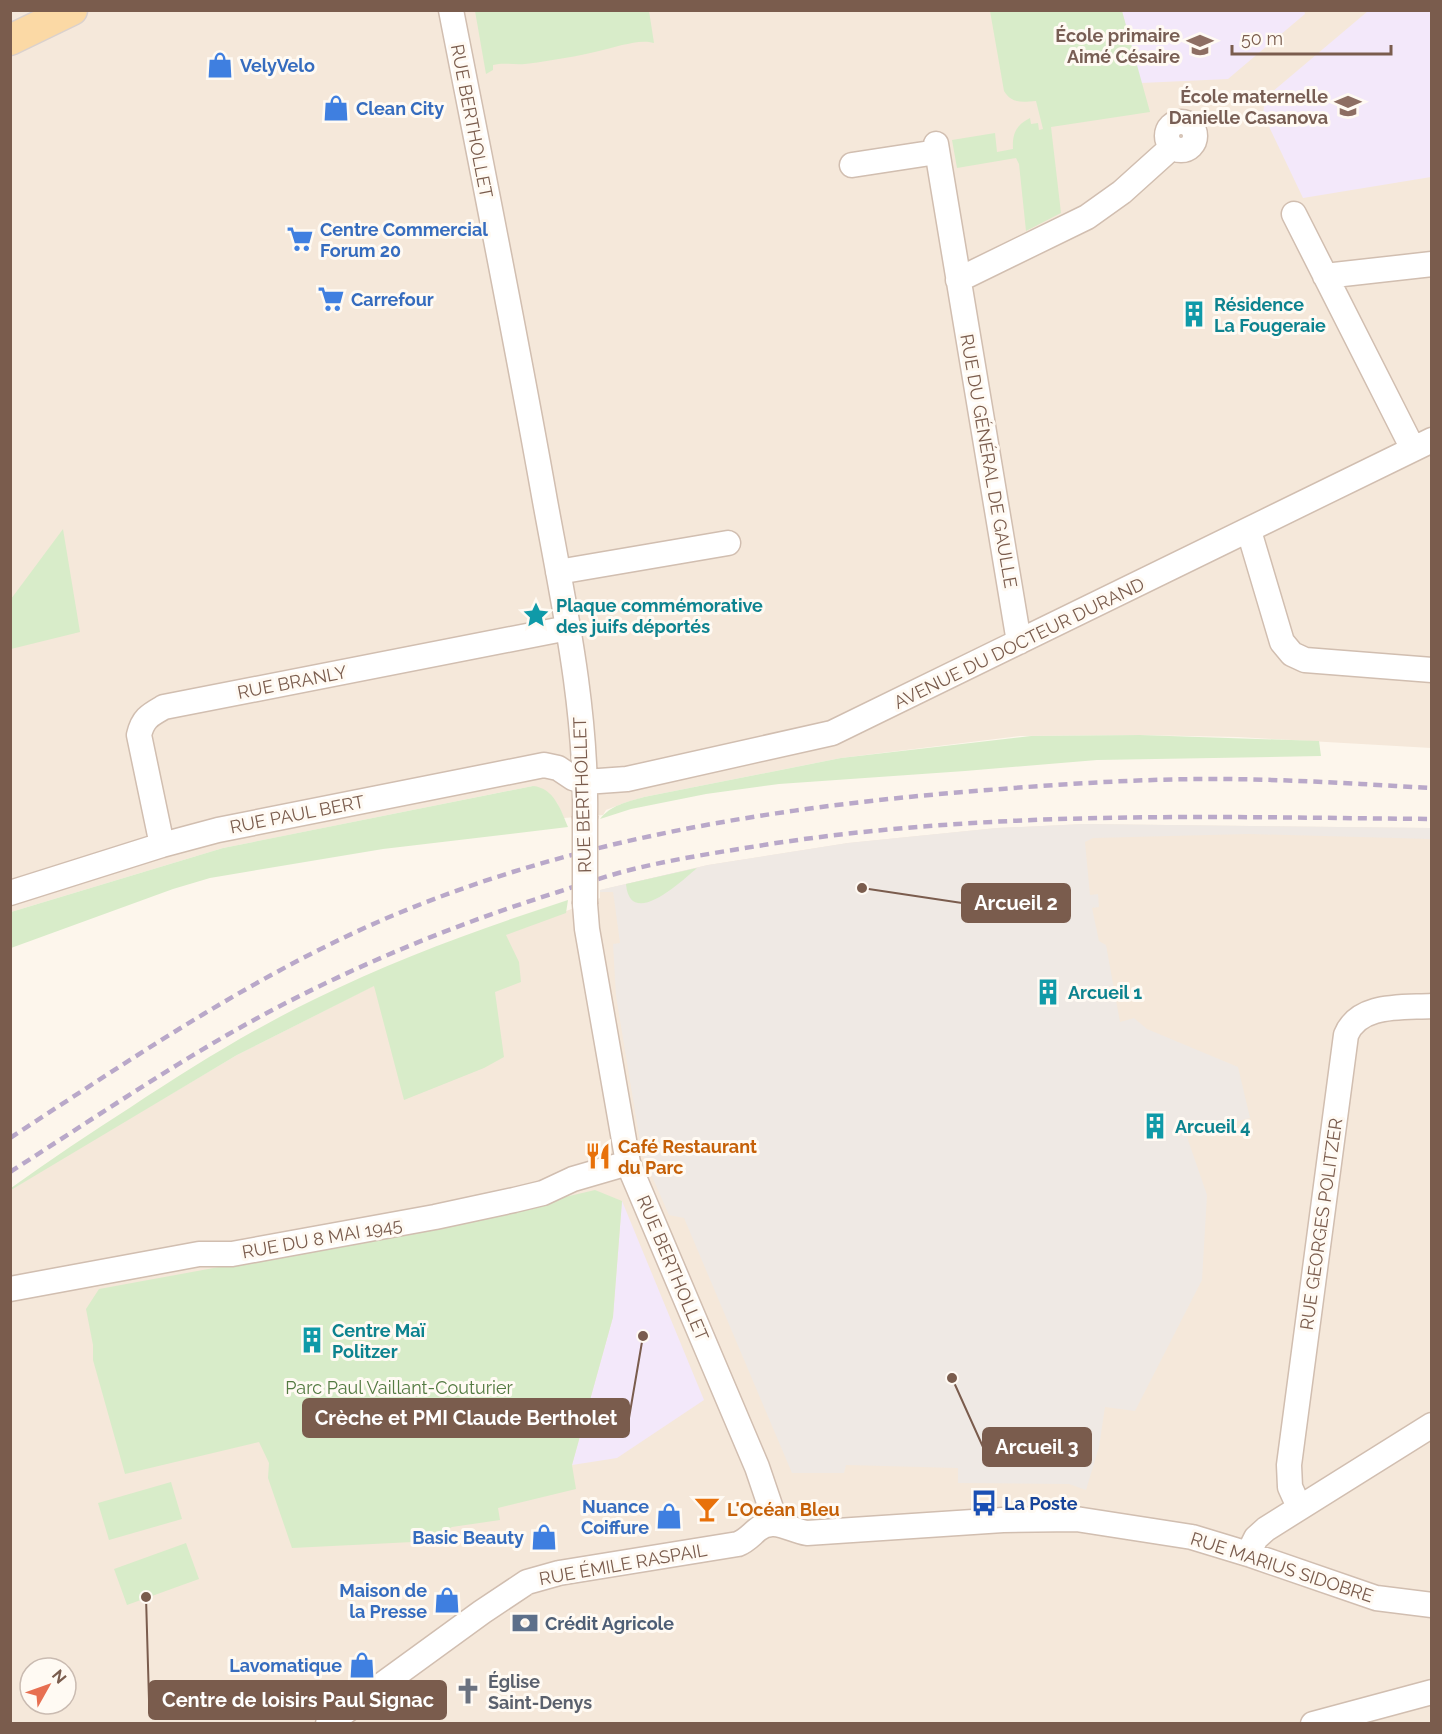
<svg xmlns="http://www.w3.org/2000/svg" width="1442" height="1734" font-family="Raleway,sans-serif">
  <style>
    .residential { fill: #f5e8da; fill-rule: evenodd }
    .industrial { fill: #efe9e4 }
    .education { fill: #f3e8fa }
    .green { fill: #d8ecc9 }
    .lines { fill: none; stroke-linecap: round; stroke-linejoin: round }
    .minor-casing { stroke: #d1beb0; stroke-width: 27 }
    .major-casing { stroke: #dad1cd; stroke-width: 33 }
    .minor { stroke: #fff; stroke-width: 24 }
    .major { stroke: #fbd9a5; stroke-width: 30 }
    .rail { stroke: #b9a8c9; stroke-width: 4.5; stroke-dasharray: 9 6; stroke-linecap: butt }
    .minor-bridge-casing { stroke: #d1beb0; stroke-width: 27; stroke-linecap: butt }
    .minor-bridge { stroke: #fff; stroke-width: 24 }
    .labels { text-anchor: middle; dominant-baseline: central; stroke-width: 6; stroke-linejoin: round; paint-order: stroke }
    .education-label { font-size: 18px; font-weight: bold; fill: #785e54; stroke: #fffaf3; text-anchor: end }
    .shop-label { font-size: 18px; font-weight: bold; fill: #366cbe; stroke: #fffaf3; text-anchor: start }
    .street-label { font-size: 18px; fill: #7a5c4d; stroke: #fffaf3 }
    .culture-label { font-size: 18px; font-weight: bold; fill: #0d838f; stroke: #fffaf3; text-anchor: start }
    .food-label { font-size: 18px; font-weight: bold; fill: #c56008; stroke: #fffaf3; text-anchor: start }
    .park-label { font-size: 18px; fill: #537a41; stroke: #fffaf3 }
    .transit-label { font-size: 18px; font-weight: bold; fill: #164399; stroke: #fffaf3; text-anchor: start }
    .service-label { font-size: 18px; font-weight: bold; fill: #4e5e75; stroke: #fffaf3; text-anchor: start }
    .worship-label { font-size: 18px; font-weight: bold; fill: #5b616d; stroke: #fffaf3; text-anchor: start }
    .leader { fill: none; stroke: #7a5c4d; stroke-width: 2 }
    .callout-dot { fill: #7a5c4d; stroke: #fffaf3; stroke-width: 2 }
    .callout { fill: #7a5c4d; stroke: #7a5c4d; stroke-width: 2 }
    .callout-label { font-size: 20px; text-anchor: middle; font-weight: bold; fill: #fff }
  </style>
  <rect width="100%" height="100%" fill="#fdf6ec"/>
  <path class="residential" d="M11 11H1431V748L1238 737 1140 735 1020 736 841 758 644 797 624 803 606 810 603 815 564 818 557 803 533 786 223 848 11 912Z
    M1084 824 1431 828V1723L11 1724 10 1189 237 1055 375 985 600 898V890L708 865 848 843 997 828ZM30 1668H66V1704H30Z"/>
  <path class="industrial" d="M1084 824 1431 828V839L1249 834 1093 838 1085 842 1090 895 1098 894 1099 907 1092 908 1099 941 1106 945 1120 1022 1134 1018 1147 1029 1238 1067 1250 1118 1186 1134 1207 1195 1202 1280 1135 1411 1105 1407 1099 1447 1086 1490 1069 1484 958 1483V1468L846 1465 844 1473H792L684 1218 669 1215 642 1154 616 996 613 944 620 943 615 906 613 892H600V890L708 865 848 843 997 828Z"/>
  <path class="education" d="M1304 10 1305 14 1228 79 1141 83 1122 11Z
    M1368 11H1431V177L1303 198 1263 114 1265 98Z
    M622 1201 704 1400 617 1458 572 1465 613 1317Z"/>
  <path class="green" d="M475 11H649L654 43C643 40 633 43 622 45 590 54 558 60 525 64 513 65 504 62 493 65V70L486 74Z
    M990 11H1122L1150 112 1051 127 1061 213 1026 231 1019 164 1016 158 957 168 952 140 995 133 997 152 1013 149C1012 134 1016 125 1030 118L1031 124 1038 123 1039 130 1043 129 1036 101C1022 102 1012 104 1004 91Z
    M63 529 80 632 11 649V599Z
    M1140 735 1319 741 1321 756 1097 760 965 771 779 784 706 794 631 809 600 819C611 805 627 802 644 797L841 758 1031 736Z
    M533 786C554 788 561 810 568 827L383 849 210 878 173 889 11 948V912L223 848Z
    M697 868C682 881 630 930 626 884Z
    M568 900 566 913 506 935 519 962 521 982 495 992 504 1057 484 1068 404 1100 374 986 237 1055 11 1190V1188C50 1160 90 1133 131 1107 190 1068 251 1030 315 999 396 959 482 928 568 900Z
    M595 1190 622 1201 613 1317 572 1465 576 1489 498 1508 500 1520 452 1527 440 1534 413 1542 292 1548 268 1478 269 1463 259 1442 125 1474 93 1360V1345L86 1309 99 1289 432 1228Z
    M171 1482 182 1519 109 1540 98 1503Z
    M186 1543 199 1579 127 1605 114 1569Z"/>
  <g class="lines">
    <g class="minor-casing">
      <path id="minor" d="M451 10C483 174 516 337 545 501 564 605 587 710 585 816
        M1167 136a14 14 0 1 1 28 0a14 14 0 1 1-28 0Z
        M936 144 1019 642
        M852 165 937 152
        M1294 214 1413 449
        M1325 276 1432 264
        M958 280 1087 217 1122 192 1172 147
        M1249 531 1282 642 1292 654 1305 660 1432 670
        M558 572 728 543
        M162 845 139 735C143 718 150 715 164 707L568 628
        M10 893 162 845 218 830 544 765 558 768 573 778 585 782 627 779 832 733 1432 440
        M585 904 587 929 628 1163 757 1467 776 1523
        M10 1289 199 1254H232L435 1217 514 1200 543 1193 573 1179 628 1163
        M1299 1507 1290 1487 1289 1465 1346 1035C1359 1003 1402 1008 1432 1006
        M1248 1554 1256 1538 1266 1529 1432 1425
        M328 1724 482 1612 527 1582 559 1573 738 1544C746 1541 750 1536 757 1530 773 1516 789 1530 807 1533L1003 1520 1076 1519 1192 1537 1248 1554 1376 1598 1432 1605
        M1313 1724 1432 1692"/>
    </g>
    <g class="major-casing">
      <path id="major" d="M10 40 72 10"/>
    </g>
    <use href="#minor" class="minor"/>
    <use href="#major" class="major"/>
    <path class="rail" d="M10 1138C130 1060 248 979 380 921 571 838 781 806 988 790 1063 784 1138 779 1213 779 1286 779 1359 784 1432 788
      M10 1172C82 1126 153 1078 227 1035 332 975 443 928 558 892 579 885 601 878 622 872 671 859 721 852 770 844 992 810 1209 817 1432 819"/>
    <g class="minor-bridge-casing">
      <path id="minor-bridge" d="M585 816V904"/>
    </g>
    <use href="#minor-bridge" class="minor-bridge"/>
  </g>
  <defs>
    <g id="school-bare" transform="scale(2.07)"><path d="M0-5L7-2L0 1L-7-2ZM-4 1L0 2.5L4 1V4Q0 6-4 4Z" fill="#8d6e63" stroke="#fffaf3" stroke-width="2.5" paint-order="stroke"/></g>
    <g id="shop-bare" transform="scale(2.07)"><path d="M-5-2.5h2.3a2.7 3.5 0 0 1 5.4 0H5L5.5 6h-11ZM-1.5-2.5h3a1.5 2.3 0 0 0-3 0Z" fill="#3f7fe0" stroke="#fffaf3" stroke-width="2.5" paint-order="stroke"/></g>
    <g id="supermarket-bare" transform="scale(2.07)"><path d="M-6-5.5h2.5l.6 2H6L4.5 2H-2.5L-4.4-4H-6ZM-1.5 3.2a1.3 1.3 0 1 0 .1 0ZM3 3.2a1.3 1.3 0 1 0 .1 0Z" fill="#3f7fe0" stroke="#fffaf3" stroke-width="2.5" paint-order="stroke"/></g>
    <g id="building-bare" transform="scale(2.07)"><path d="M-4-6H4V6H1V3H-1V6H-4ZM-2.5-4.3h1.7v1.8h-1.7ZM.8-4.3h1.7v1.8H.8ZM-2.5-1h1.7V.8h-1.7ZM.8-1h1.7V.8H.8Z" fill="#0f9aa8" stroke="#fffaf3" stroke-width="2.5" paint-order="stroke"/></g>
    <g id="sight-bare" transform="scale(2.07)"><path d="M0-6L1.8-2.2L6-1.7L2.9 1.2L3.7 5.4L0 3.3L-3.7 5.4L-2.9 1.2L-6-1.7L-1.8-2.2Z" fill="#0f9aa8" stroke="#fffaf3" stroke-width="2.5" paint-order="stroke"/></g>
    <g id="restaurant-bare" transform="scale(2.07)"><path d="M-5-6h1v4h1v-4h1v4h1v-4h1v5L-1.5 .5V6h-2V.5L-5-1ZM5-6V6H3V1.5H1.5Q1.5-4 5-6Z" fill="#e8710a" stroke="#fffaf3" stroke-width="2.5" paint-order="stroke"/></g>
    <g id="bus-bare" transform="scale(2.07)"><path d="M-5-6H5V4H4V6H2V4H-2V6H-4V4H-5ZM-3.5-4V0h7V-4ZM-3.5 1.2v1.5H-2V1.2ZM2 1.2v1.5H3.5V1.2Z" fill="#1a4fb4" stroke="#fffaf3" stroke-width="2.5" paint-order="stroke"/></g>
    <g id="bar-bare" transform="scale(2.07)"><path d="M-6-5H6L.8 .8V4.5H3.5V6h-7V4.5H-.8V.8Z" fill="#e8710a" stroke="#fffaf3" stroke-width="2.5" paint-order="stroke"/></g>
    <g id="bank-bare" transform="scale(2.07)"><path d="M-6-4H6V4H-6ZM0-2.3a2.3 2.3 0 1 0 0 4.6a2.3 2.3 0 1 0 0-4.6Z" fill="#5c6f8a" stroke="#fffaf3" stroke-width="2.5" paint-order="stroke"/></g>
    <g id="church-bare" transform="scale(2.07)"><path d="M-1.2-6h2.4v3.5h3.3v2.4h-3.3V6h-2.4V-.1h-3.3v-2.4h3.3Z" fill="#6b7280" stroke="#fffaf3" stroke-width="2.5" paint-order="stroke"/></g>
  </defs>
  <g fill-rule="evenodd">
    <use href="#school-bare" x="1200" y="45"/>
    <use href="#shop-bare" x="220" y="65"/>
    <use href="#school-bare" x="1348" y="106"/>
    <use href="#shop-bare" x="336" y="108"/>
    <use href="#supermarket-bare" x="300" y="239"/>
    <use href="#supermarket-bare" x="331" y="299"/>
    <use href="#building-bare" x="1194" y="314"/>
    <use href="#sight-bare" x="536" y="615"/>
    <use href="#building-bare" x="1048" y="992"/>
    <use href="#building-bare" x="1155" y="1126"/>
    <use href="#restaurant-bare" x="598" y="1156"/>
    <use href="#building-bare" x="312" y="1340"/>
    <use href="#bus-bare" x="984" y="1503"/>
    <use href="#bar-bare" x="707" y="1509"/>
    <use href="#shop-bare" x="669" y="1516"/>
    <use href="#shop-bare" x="544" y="1537"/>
    <use href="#shop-bare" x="447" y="1600"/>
    <use href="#bank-bare" x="525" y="1623"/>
    <use href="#shop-bare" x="362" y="1665"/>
    <use href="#church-bare" x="468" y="1691"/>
  </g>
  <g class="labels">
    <g class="education-label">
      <text x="1180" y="35">École primaire<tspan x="1180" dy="21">Aimé Césaire</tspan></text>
      <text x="1328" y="96">École maternelle<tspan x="1328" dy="21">Danielle Casanova</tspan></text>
    </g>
    <g class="shop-label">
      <text x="240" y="65">VelyVelo</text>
      <text x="356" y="108">Clean City</text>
      <text x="320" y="229">Centre Commercial<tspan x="320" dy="21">Forum 20</tspan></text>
      <text x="351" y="299">Carrefour</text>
      <text x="649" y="1506" text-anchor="end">Nuance<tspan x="649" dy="21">Coiffure</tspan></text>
      <text x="524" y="1537" text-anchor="end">Basic Beauty</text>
      <text x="427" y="1590" text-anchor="end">Maison de<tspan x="427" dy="21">la Presse</tspan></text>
      <text x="342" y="1665" text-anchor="end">Lavomatique</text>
    </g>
    <g class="street-label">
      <text transform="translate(472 121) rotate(79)">RUE BERTHOLLET</text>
      <text transform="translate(989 461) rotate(80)">RUE DU GÉNÉRAL DE GAULLE</text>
      <text transform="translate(1019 643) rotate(-26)">AVENUE DU DOCTEUR DURAND</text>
      <text transform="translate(292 682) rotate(-11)">RUE BRANLY</text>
      <text transform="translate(582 795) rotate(-92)">RUE BERTHOLLET</text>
      <text transform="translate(297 814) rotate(-11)">RUE PAUL BERT</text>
      <text transform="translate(1321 1224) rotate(-82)">RUE GEORGES POLITZER</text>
      <text transform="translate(322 1238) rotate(-10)">RUE DU 8 MAI 1945</text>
      <text transform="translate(673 1268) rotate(67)">RUE BERTHOLLET</text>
      <text transform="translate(623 1564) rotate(-10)">RUE ÉMILE RASPAIL</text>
      <text transform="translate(1282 1567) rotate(18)">RUE MARIUS SIDOBRE</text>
    </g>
    <g class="culture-label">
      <text x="1214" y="304">Résidence<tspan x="1214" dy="21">La Fougeraie</tspan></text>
      <text x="556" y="605">Plaque commémorative<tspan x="556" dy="21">des juifs déportés</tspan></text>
      <text x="1068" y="992">Arcueil 1</text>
      <text x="1175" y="1126">Arcueil 4</text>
      <text x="332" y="1330">Centre Maï<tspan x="332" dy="21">Politzer</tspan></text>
    </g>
    <g class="food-label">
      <text x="618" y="1146">Café Restaurant<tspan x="618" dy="21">du Parc</tspan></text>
      <text x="727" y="1509">L'Océan Bleu</text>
    </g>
    <g class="park-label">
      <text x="399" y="1387">Parc Paul Vaillant-Couturier</text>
    </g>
    <g class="transit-label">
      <text x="1004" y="1503">La Poste</text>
    </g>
    <g class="service-label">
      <text x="545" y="1623">Crédit Agricole</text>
    </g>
    <g class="worship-label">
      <text x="488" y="1681">Église<tspan x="488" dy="21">Saint-Denys</tspan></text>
    </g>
  </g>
  <path class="leader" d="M862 888L962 903M643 1336L629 1418M952 1378L983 1447M146 1597L149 1700"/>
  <g class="callout-dot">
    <circle cx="862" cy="888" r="6"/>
    <circle cx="643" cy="1336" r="6"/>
    <circle cx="952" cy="1378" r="6"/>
    <circle cx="146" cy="1597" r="6"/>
  </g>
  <g class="callout">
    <rect x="962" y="884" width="108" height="38" rx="6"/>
    <rect x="303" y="1399" width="326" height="38" rx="6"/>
    <rect x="983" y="1428" width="108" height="38" rx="6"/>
    <rect x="149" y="1681" width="297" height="38" rx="6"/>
  </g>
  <g class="callout-label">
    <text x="1016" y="910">Arcueil 2</text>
    <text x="466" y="1425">Crèche et PMI Claude Bertholet</text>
    <text x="1037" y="1454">Arcueil 3</text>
    <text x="298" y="1707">Centre de loisirs Paul Signac</text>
  </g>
  <rect width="1442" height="1734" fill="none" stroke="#7a5c4d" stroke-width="24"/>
  <g transform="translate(48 1686) rotate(50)"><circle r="28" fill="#fffaf3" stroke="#cabbb1" stroke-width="1.5"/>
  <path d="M0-4.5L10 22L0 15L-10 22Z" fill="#e76f51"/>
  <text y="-9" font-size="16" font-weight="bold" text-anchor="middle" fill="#7a5c4d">N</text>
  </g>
  <path d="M1232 45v9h159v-9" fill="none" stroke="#7a5c4d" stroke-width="3"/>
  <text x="1241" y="45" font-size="18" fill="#7a5c4d" stroke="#fffaf3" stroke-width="4.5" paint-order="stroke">50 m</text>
</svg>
